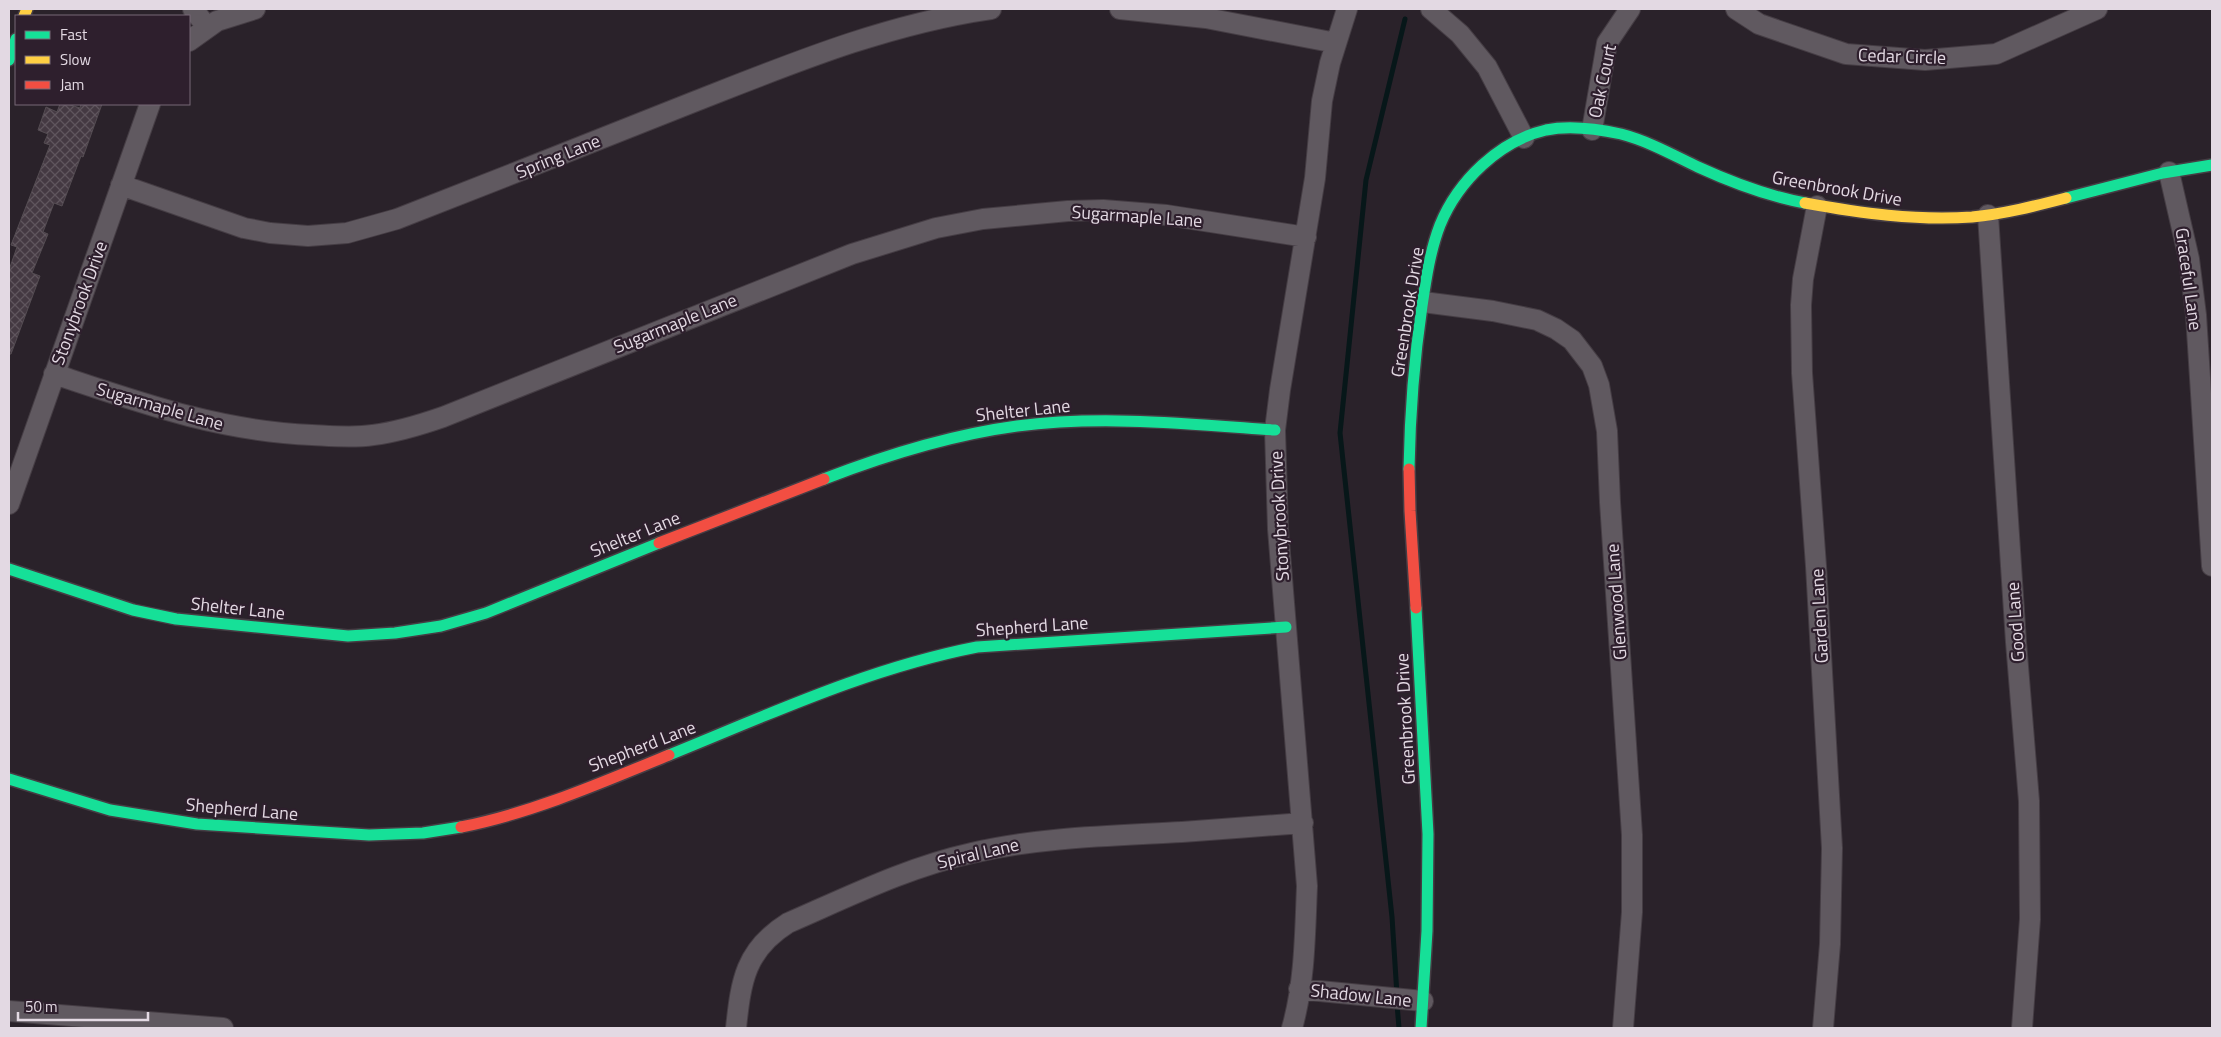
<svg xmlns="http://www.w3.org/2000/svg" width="2221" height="1037" font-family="'Titillium Web',sans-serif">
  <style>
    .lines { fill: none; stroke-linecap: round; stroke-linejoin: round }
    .stream { stroke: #071719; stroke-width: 5 }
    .building { fill: url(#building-cross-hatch); stroke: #544c52 }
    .street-casing { stroke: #453d44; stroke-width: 22 }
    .fast-casing { stroke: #453d44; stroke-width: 14 }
    .slow-casing { stroke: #453d44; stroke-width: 14 }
    .jam-casing { stroke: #453d44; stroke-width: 14 }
    .street { stroke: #605960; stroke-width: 20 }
    .fast { stroke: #16e098; stroke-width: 11 }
    .slow { stroke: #ffcf43; stroke-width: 11 }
    .jam { stroke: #f24e42; stroke-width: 11 }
    .labels { text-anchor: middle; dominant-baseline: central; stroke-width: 4.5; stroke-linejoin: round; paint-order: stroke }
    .street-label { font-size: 18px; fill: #e3d9e3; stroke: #2e1f2d }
  </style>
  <defs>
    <pattern id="building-cross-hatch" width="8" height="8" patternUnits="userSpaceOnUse" patternTransform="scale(1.25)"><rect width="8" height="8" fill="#443942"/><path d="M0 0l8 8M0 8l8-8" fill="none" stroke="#5f555d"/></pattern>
  </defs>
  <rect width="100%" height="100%" fill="#2a222a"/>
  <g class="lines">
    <path class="stream" d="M1397 995 1392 917 1340 433 1366 180 1405 19
      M1397 1004 1399 1028"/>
  </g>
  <path class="building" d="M60 104H67L80 108 81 104H102L83 157 81 156 62 206 54 203 43 232 48 234 32 273 40 276 11 354H9V270L17 247 11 245 50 145 44 143 48 134 38 130 46 107 57 112Z"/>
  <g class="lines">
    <g class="street-casing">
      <path id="street" d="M193 9 207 27
        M1120 9 1206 18 1336 43
        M1431 9 1460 34 1487 67 1524 138
        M1736 9 1759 24 1846 54 1925 60 1996 54 2097 9
        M189 41 217 21 255 9
        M1592 130 1607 43 1630 9
        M2169 172 2189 259 2196 315 2212 566
        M121 185 244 228 270 233 308 236 347 233 397 219C497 180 596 141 696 101 793 63 887 24 991 9
        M1817 206 1803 279 1801 305 1802 373 1816 566 1832 848 1830 944 1823 1028
        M1988 215 2016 642 2029 801 2030 919 2022 1028
        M1423 302 1493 311 1537 320 1556 329 1572 340 1592 366 1599 385 1607 431 1610 502 1632 835V912L1623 1028
        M54 374C141 403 219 431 312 435 332 436 353 438 373 435 397 432 420 425 443 417L852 254 936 228 983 219 1068 211 1103 210 1166 215 1306 237
        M9 504 150 104
        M1299 989 1423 1001
        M9 1011 223 1028
        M736 1028C741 981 745 950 788 923 848 897 908 867 972 853 1041 837 1111 836 1182 832 1222 829 1263 826 1303 823
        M1292 1028C1305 982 1305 933 1307 886L1278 529 1275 430 1280 390 1315 178 1322 101 1330 63 1347 9"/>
    </g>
    <g class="fast-casing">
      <path id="fast" d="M9 60 16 39
        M2066 198 2163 173 2212 165
        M1409 469C1410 414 1414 360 1422 306 1426 279 1430 251 1440 225 1458 181 1499 141 1546 130 1570 125 1598 129 1621 134 1648 141 1673 155 1698 167 1733 183 1767 196 1805 203
        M824 479C886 455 950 435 1017 426 1102 415 1190 424 1275 430
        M9 569 133 610 176 619 348 636 395 633 441 626 486 613 659 543
        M1416 608 1428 834 1427 931 1421 1028
        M669 755C770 714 869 668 977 647L1286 627
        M9 779 110 810 197 824 369 835 423 833 461 827"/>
    </g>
    <g class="slow-casing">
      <path id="slow" d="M24 16 27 9
        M1805 203C1860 213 1916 221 1972 217 2004 214 2035 206 2066 198"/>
    </g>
    <g class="jam-casing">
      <path id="jam" d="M1409 469 1410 511 1416 608
        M659 543 824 479
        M461 827C532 813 601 783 669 755"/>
    </g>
    <use href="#street" class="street"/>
    <use href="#fast" class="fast"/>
    <use href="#slow" class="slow"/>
    <use href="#jam" class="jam"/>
  </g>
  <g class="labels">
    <g class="street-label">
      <text transform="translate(1902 56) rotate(2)">Cedar Circle</text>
      <text transform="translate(1602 81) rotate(-78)">Oak Court</text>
      <text transform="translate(558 156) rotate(-22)">Spring Lane</text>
      <text transform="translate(1837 188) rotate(10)">Greenbrook Drive</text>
      <text transform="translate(1137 216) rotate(4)">Sugarmaple Lane</text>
      <text transform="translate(2189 279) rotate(82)">Graceful Lane</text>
      <text transform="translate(79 303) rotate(-70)">Stonybrook Drive</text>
      <text transform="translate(1407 312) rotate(-81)">Greenbrook Drive</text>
      <text transform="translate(675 323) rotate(-22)">Sugarmaple Lane</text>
      <text transform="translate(160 406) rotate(16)">Sugarmaple Lane</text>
      <text transform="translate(1023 410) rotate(-6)">Shelter Lane</text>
      <text transform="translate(1279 516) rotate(-93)">Stonybrook Drive</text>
      <text transform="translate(635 534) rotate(-22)">Shelter Lane</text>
      <text transform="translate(1616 602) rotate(-94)">Glenwood Lane</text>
      <text transform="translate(238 608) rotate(6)">Shelter Lane</text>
      <text transform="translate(1819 616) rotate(-93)">Garden Lane</text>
      <text transform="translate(2015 622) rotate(-94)">Good Lane</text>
      <text transform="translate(1032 626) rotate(-4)">Shepherd Lane</text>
      <text transform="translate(1405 719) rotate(-93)">Greenbrook Drive</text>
      <text transform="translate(642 746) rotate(-21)">Shepherd Lane</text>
      <text transform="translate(242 809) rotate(5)">Shepherd Lane</text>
      <text transform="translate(978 853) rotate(-13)">Spiral Lane</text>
      <text transform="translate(1361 995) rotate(6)">Shadow Lane</text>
    </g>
  </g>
  <rect width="2221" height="1037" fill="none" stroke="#e3d9e3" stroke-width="20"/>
  <rect x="15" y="15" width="175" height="90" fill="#2e1f2d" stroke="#766976"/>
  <rect x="25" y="31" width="25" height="8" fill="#16e098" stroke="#766976"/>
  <text x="60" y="40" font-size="15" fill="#e3d9e3">Fast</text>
  <rect x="25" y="56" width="25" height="8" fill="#ffcf43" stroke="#766976"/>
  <text x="60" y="65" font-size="15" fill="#e3d9e3">Slow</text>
  <rect x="25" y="81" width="25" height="8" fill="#f24e42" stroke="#766976"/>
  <text x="60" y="90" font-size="15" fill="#e3d9e3">Jam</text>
  <path d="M18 1012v8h130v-8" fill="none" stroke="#e3d9e3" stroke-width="2.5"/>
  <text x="25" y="1012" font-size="15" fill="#e3d9e3" stroke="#2e1f2d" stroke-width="4" paint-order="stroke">50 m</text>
</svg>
